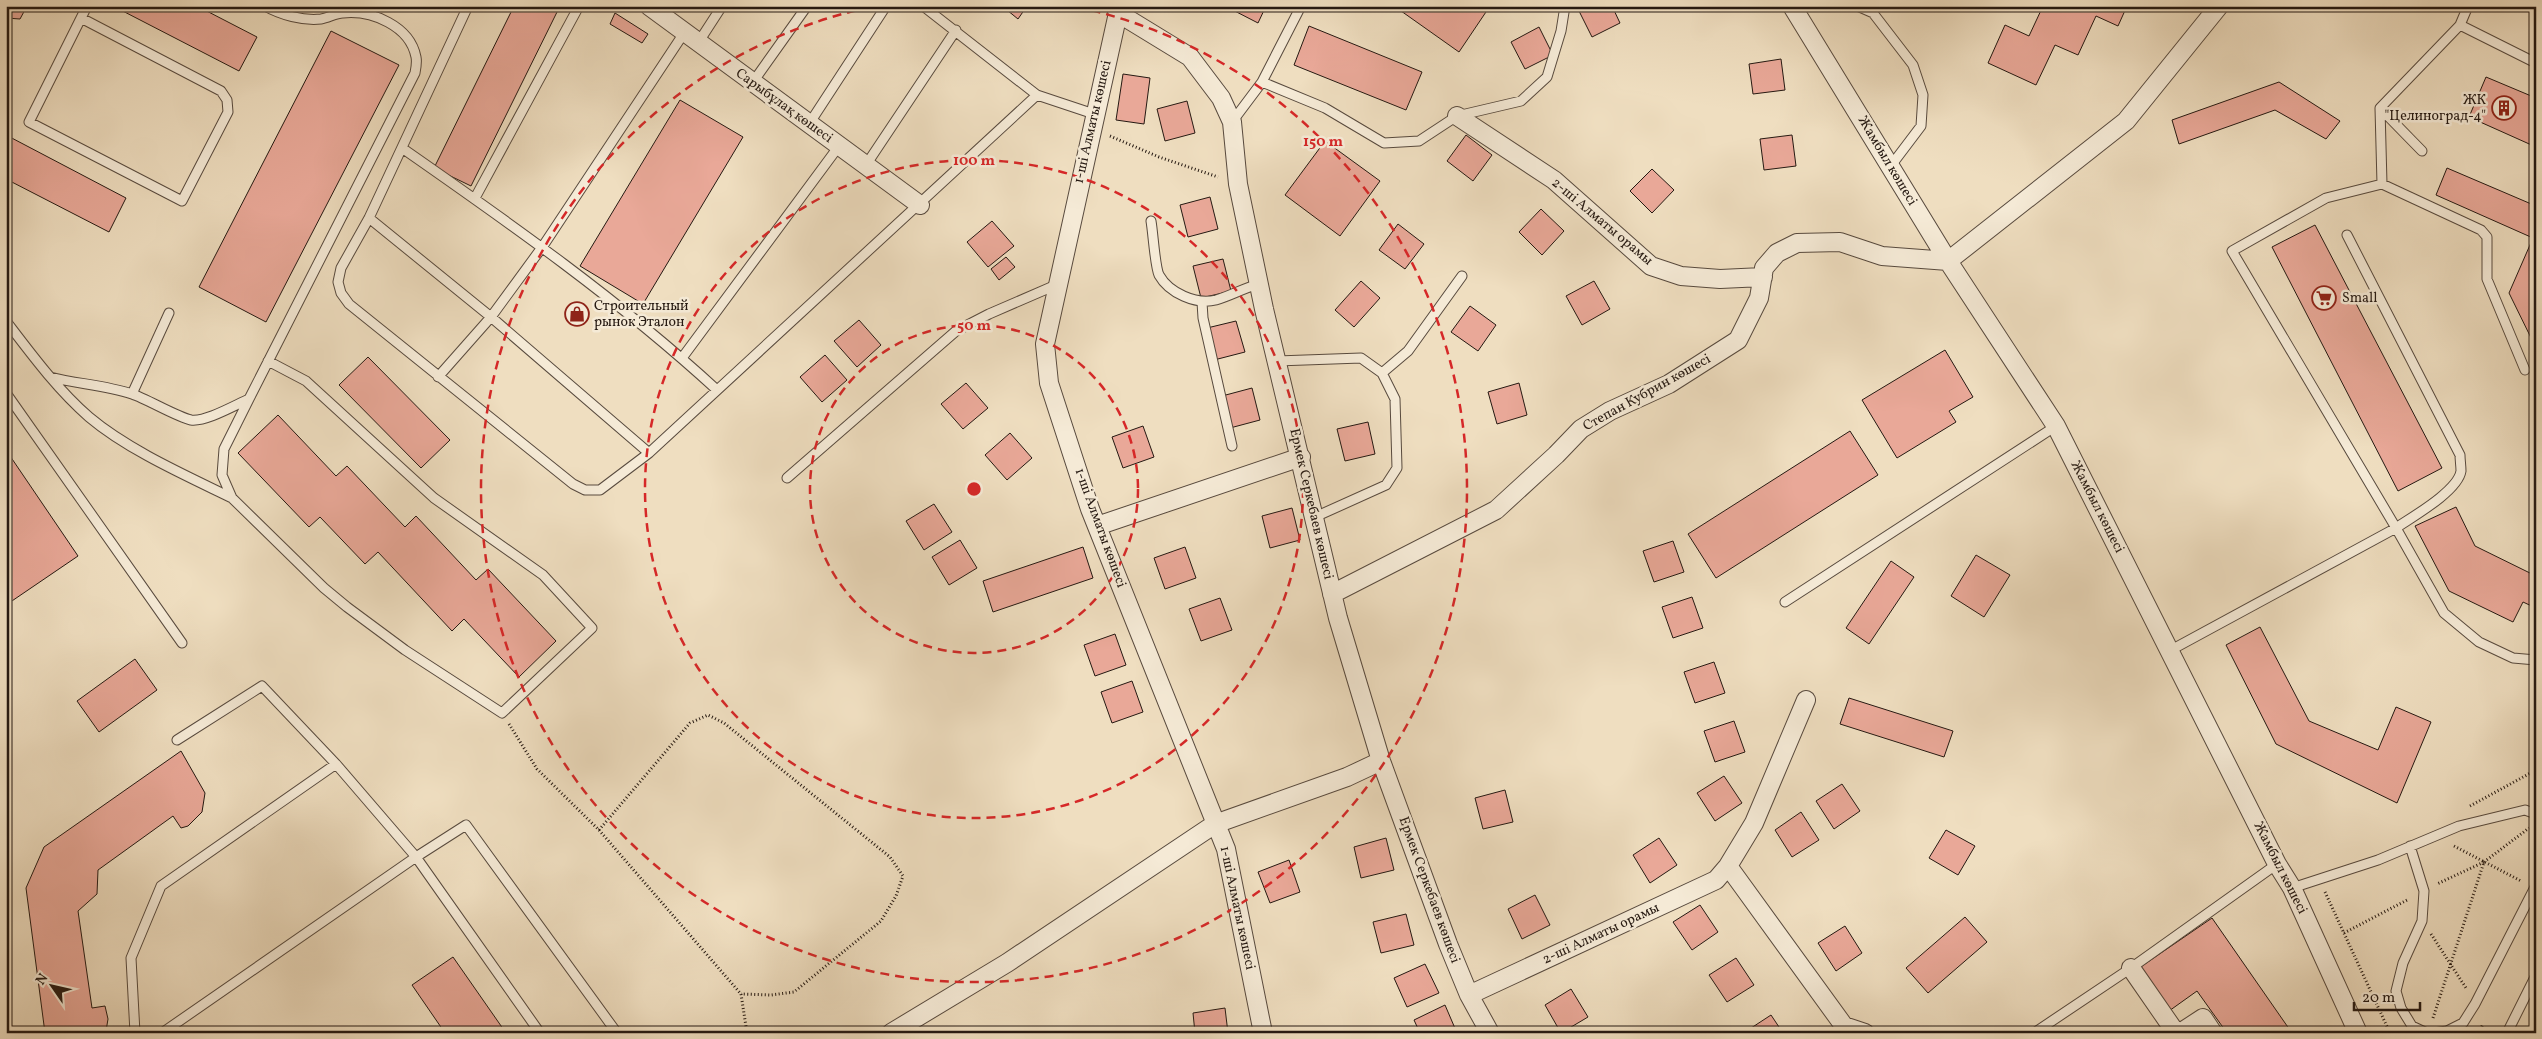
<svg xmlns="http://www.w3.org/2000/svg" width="2542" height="1039" font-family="Vollkorn,serif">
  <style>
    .building { fill: #e9a898; stroke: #251912 }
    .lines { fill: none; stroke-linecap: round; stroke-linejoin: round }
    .lane-casing { stroke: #584a3e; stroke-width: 11 }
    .street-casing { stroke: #584a3e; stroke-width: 20 }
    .path { stroke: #251912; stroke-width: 3; stroke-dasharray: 1 2.5; stroke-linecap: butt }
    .lane { stroke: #f5ead6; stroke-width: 9 }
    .street { stroke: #f5ead6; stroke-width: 18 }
    .ring { fill: none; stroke: #d62828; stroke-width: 2.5; stroke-dasharray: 9 6 }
    .labels { text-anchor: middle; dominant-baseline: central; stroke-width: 5; stroke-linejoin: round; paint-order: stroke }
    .poi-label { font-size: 14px; fill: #251912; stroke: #f5ead6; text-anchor: start }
    .street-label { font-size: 14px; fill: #251912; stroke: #f5ead6 }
    .centre { fill: #d62828; stroke: #f5ead6; stroke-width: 2.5 }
    .ring-label { font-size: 15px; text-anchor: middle; font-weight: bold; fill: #d62828; stroke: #f5ead6; stroke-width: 5; stroke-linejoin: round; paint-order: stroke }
  </style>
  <rect width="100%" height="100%" fill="#efdec0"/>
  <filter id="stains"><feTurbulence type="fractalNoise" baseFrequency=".004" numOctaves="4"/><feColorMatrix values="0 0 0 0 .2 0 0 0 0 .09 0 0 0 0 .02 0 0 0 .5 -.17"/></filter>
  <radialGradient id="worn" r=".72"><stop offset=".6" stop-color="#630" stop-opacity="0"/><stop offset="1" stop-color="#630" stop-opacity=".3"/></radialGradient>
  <path class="building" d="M6 6H27L20 19 6 18Z
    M113 6H197L257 37 239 71Z
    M514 6H560L471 186 434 168Z
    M1002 6H1027L1018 19Z
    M1225 6H1266L1258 23Z
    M1394 6H1490L1459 52Z
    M1584 6H1612L1620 23 1592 37 1578 9Z
    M2043 6H2127L2118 26 2096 16 2078 55 2055 45 2036 85 1988 63 2005 25 2029 36Z
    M615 13 648 34 642 43 610 24Z
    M1309 26 1422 72 1406 110 1294 65Z
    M1539 27 1553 55 1525 69 1511 42Z
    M331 31 399 65 266 322 199 287Z
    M1781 59 1785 90 1753 94 1749 64Z
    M1123 74 1150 78 1144 124 1116 120Z
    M2486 77 2536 98V147L2469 117Z
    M2279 82 2340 121 2326 139 2275 110 2179 144 2172 120Z
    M680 100 743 137 643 304 580 266Z
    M1187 101 1195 133 1165 141 1157 109Z
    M6 135 126 198 109 232 6 179Z
    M1466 135 1492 155 1473 181 1447 161Z
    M1792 135 1796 166 1764 170 1760 139Z
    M1325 141 1380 181 1340 236 1285 195Z
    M2447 168 2536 206V348L2509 293 2533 238 2436 195Z
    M1652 169 1674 190 1652 213 1630 191Z
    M1210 197 1218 229 1188 237 1180 205Z
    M1541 209 1564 231 1542 255 1519 232Z
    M992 221 1014 246 988 267 967 242Z
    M1398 224 1424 244 1405 269 1379 250Z
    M2315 225 2442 468 2398 491 2272 247Z
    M1006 257 1015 267 999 280 991 269Z
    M1223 259 1231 291 1201 298 1193 266Z
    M1361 281 1380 298 1354 327 1335 310Z
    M1594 281 1610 309 1582 325 1566 296Z
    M1470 306 1496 325 1478 351 1451 332Z
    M859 320 881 345 857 367 834 341Z
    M1236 321 1245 352 1214 360 1207 328Z
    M1945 350 1973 397 1949 411 1956 422 1897 458 1862 400Z
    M825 355 847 380 822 402 800 377Z
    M368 357 450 440 421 468 339 385Z
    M966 383 988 408 963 429 941 404Z
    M1519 383 1527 415 1497 424 1488 392Z
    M1252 388 1260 420 1230 428 1222 396Z
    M278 415 336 476 347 466 405 527 416 516 476 580 488 569 556 641 519 677 464 619 452 631 378 552 365 564 320 517 309 527 238 453Z
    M1368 422 1375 454 1345 461 1337 429Z
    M1143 426 1154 457 1123 468 1112 437Z
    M1850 431 1878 475 1716 578 1688 534Z
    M1010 433 1032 458 1007 480 985 455Z
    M6 450 78 556 6 605Z
    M934 504 952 532 924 550 906 521Z
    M2456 507 2475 546 2534 575 2536 570V608L2523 602 2513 622 2449 591 2415 526Z
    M1292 508 1300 540 1270 548 1262 516Z
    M960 540 977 568 949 585 932 557Z
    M1673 541 1684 572 1654 582 1643 551Z
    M1083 547 1093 578 993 612 983 581Z
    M1185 547 1196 578 1165 589 1154 558Z
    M1976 555 2010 575 1984 617 1951 596Z
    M1891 561 1914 577 1869 644 1846 628Z
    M1692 597 1703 628 1673 638 1662 607Z
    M1220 598 1232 630 1201 641 1189 609Z
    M2260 627 2309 721 2378 750 2396 707 2431 722 2397 803 2276 744 2226 645Z
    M1115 634 1126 665 1095 676 1084 645Z
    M135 659 157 690 99 732 77 701Z
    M1714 662 1725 693 1695 703 1684 672Z
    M1132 681 1143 712 1112 723 1101 692Z
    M1849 698 1953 731 1944 757 1840 724Z
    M1734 721 1745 752 1715 762 1704 731Z
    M181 751 205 793 202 812 188 826 181 828 173 816 98 870 97 894 78 911 92 1008 105 1006 108 1019 106 1031 105 1033H45L26 888 44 847Z
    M1724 776 1742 803 1715 821 1697 793Z
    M1842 784 1860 811 1834 829 1816 801Z
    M1505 790 1513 822 1483 829 1475 798Z
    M1801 812 1819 840 1792 857 1775 830Z
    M1946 830 1975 846 1958 875 1929 858Z
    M1386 838 1394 870 1361 878 1354 847Z
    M1659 838 1677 865 1650 883 1633 855Z
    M1289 860 1300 892 1270 903 1258 872Z
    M1535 895 1550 925 1522 939 1508 909Z
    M1700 905 1718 932 1692 950 1673 922Z
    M1406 914 1414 945 1381 953 1373 922Z
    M1965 917 1987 942 1928 993 1906 968Z
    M2212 918 2292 1033H2227L2197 991 2169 1011 2139 968Z
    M1845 926 1862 953 1836 971 1818 943Z
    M453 957 506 1033H445L412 985Z
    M1736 958 1754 985 1727 1002 1709 975Z
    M1425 964 1439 993 1407 1007 1394 978Z
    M1571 989 1588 1017 1561 1033 1545 1005Z
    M1445 1005 1457 1033H1420L1414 1020Z
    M1225 1008 1228 1033H1195L1193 1013Z
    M1771 1015 1783 1033H1745V1032Z"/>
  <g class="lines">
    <g class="lane-casing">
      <path id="lane" d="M265 6C281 15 303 21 321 19 328 18 336 13 343 13 372 10 410 26 416 57 417 62 416 68 415 73L249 399 224 449 222 475 232 498 324 588 347 607 405 650 502 713 592 628 543 575 434 498 306 381 268 361
        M468 6 369 218 341 268 338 282 341 293 349 304 573 484 585 490H600L649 453 1037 95
        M923 6 1037 95 1094 114
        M1857 6 1873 13 1913 65 1923 95 1921 126 1890 167
        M81 18 221 91 227 100 228 112 182 201 29 122 87 6
        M2460 25 2536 63
        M698 43 722 6
        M753 82 807 6
        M1262 82 1325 108 1384 143 1419 141 1457 116 1521 101 1547 77 1561 31 1565 6
        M2380 108 2460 25 2468 6
        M1232 122 1262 82 1301 6
        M809 124 886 6
        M402 148C511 224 619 300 717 390
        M866 165 956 30
        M2382 184 2481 230 2487 237V279L2525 370
        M475 198 579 6
        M369 218 491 317 649 453
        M1151 221C1153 232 1155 267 1159 275 1169 293 1196 305 1216 300 1230 296 1244 288 1259 284
        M2347 235 2460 455C2460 460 2461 466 2461 471 2458 491 2412 517 2396 528L2232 251 2326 198 2382 184 2380 108 2422 151
        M1202 302 1203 318 1232 446
        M6 321C32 355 57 389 89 417 128 450 187 476 232 498
        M682 358 839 146
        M1277 361 1361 358 1382 373 1395 399 1397 468 1386 485 1315 517
        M1382 373 1408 351 1462 276
        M50 377C77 384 105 385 132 394 147 399 177 417 191 420 206 422 235 405 249 399
        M438 377 491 317 543 246 684 33
        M6 393 182 643
        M132 394 169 313
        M787 478 956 331 989 314 1056 285
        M1785 602 2056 426
        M2171 650 2396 528 2444 613 2479 642 2513 658 2536 660
        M177 740 262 686 336 764
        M2410 846 2424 891 2422 921 2403 963 2396 991 2401 1008 2412 1026 2427 1033
        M2292 888 2378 860 2459 826 2525 810 2536 814
        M135 1033 131 958 161 886 336 764 416 857 162 1033
        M540 1033 416 857 466 825 617 1033
        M2034 1033 2131 968 2277 864
        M2434 1033 2447 1031 2463 1023 2475 1004 2536 885
        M2507 1033 2536 975"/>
    </g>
    <g class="street-casing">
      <path id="street" d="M649 6 920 205
        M1115 6 1118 13 1190 57 1221 98 1232 122 1238 184 1264 309 1338 618 1381 761 1448 944 1469 995 1490 1033
        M1792 6 1948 261 2056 426 2277 864 2292 888 2358 1033
        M1118 13 1045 344 1049 383 1090 509 1226 849 1263 1033
        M1457 116 1554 180 1651 266 1681 276 1720 279 1763 277
        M1097 526 1301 457
        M1332 594 1496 510 1556 455 1581 429 1610 411 1669 384 1738 340 1759 298 1764 268 1777 253 1797 243 1840 242 1882 256 1948 261 2126 121 2219 6
        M1806 700 1754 823 1728 866 1844 1026 1865 1033
        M2131 968 2176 1033
        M1469 995 1716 880 1728 866
        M891 1033 1007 963 1215 824 1347 777 1381 761
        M2180 1033 2203 1018 2213 1033"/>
    </g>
    <path class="path" d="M1110 136 1159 157 1218 177
      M509 724 537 769 599 830 741 994 747 1033
      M2470 806 2536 770
      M599 830 690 723 708 715 724 723 890 857 903 876 896 896 881 921 794 992 771 995 741 994
      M2454 846 2521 881
      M2484 862 2529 828
      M2325 892 2390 1033
      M2344 933 2409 899
      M2431 934 2466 988
      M2433 1018 2484 862 2437 884
      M2479 1033 2483 1024"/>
    <use href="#lane" class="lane"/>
    <use href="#street" class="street"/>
  </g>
  <g class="ring">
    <circle cx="974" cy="489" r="164"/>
    <circle cx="974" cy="489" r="329"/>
    <path d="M1077 7A493 493 0 1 1 871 7"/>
  </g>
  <defs>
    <g id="building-ring" transform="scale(1.25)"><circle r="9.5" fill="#f5ead6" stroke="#8f2418" stroke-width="1.5"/><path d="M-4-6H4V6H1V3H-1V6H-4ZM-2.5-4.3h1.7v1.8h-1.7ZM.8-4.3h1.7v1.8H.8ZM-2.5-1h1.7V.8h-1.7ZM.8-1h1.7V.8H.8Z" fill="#8f2418"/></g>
    <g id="supermarket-ring" transform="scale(1.25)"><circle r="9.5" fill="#f5ead6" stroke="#8f2418" stroke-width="1.5"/><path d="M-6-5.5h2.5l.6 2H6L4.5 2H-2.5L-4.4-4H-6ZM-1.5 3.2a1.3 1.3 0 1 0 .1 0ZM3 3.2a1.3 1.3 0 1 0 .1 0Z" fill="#8f2418"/></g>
    <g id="shop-ring" transform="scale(1.25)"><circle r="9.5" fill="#f5ead6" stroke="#8f2418" stroke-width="1.5"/><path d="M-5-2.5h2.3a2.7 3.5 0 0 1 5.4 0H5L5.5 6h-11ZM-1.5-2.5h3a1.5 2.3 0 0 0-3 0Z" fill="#8f2418"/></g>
  </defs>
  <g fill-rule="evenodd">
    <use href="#building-ring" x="2504" y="108"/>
    <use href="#supermarket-ring" x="2324" y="298"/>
    <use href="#shop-ring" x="577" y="314"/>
  </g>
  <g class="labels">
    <g class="poi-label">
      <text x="2486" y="100" text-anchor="end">ЖК<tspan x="2486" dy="16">"Целиноград-4"</tspan></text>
      <text x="2342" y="298">Small</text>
      <text x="594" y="306">Строительный<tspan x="594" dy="16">рынок Эталон</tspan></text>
    </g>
    <g class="street-label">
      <text transform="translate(784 106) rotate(36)">Сарыбұлақ көшесі</text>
      <text transform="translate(1093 122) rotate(-77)">1-ші Алматы көшесі</text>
      <text transform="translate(1887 161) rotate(59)">Жамбыл көшесі</text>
      <text transform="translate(1602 222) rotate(40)">2-ші Алматы орамы</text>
      <text transform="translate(1647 393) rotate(-29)">Степан Кубрин көшесі</text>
      <text transform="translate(1311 504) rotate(77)">Ермек Серкебаев көшесі</text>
      <text transform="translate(2097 507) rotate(63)">Жамбыл көшесі</text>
      <text transform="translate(1100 528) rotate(70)">1-ші Алматы көшесі</text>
      <text transform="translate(2280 868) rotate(63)">Жамбыл көшесі</text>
      <text transform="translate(1429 890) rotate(70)">Ермек Серкебаев көшесі</text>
      <text transform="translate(1237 908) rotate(78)">1-ші Алматы көшесі</text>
      <text transform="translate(1601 934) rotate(-25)">2-ші Алматы орамы</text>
    </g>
  </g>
  <circle cx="974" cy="489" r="8" class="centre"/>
  <g class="ring-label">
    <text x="1323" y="146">150 m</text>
    <text x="974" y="165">100 m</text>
    <text x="974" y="330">50 m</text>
  </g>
  <rect width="2542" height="1039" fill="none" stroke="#efdec0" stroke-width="25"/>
  <rect x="8" y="8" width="2527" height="1024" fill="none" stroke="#251912" stroke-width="2.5"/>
  <rect x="12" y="12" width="2517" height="1014" fill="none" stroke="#251912"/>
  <g transform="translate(52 986) rotate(304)" stroke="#f5ead6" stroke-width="4" paint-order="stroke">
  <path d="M0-4L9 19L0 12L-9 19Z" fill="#251912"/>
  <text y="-8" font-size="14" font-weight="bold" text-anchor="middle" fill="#251912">N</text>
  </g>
  <path d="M2354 1002v8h66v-8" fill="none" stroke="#251912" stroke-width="2.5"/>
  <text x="2362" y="1002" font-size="15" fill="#251912" stroke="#f5ead6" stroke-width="4" paint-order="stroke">20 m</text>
  <rect width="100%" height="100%" filter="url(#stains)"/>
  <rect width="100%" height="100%" fill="url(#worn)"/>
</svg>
